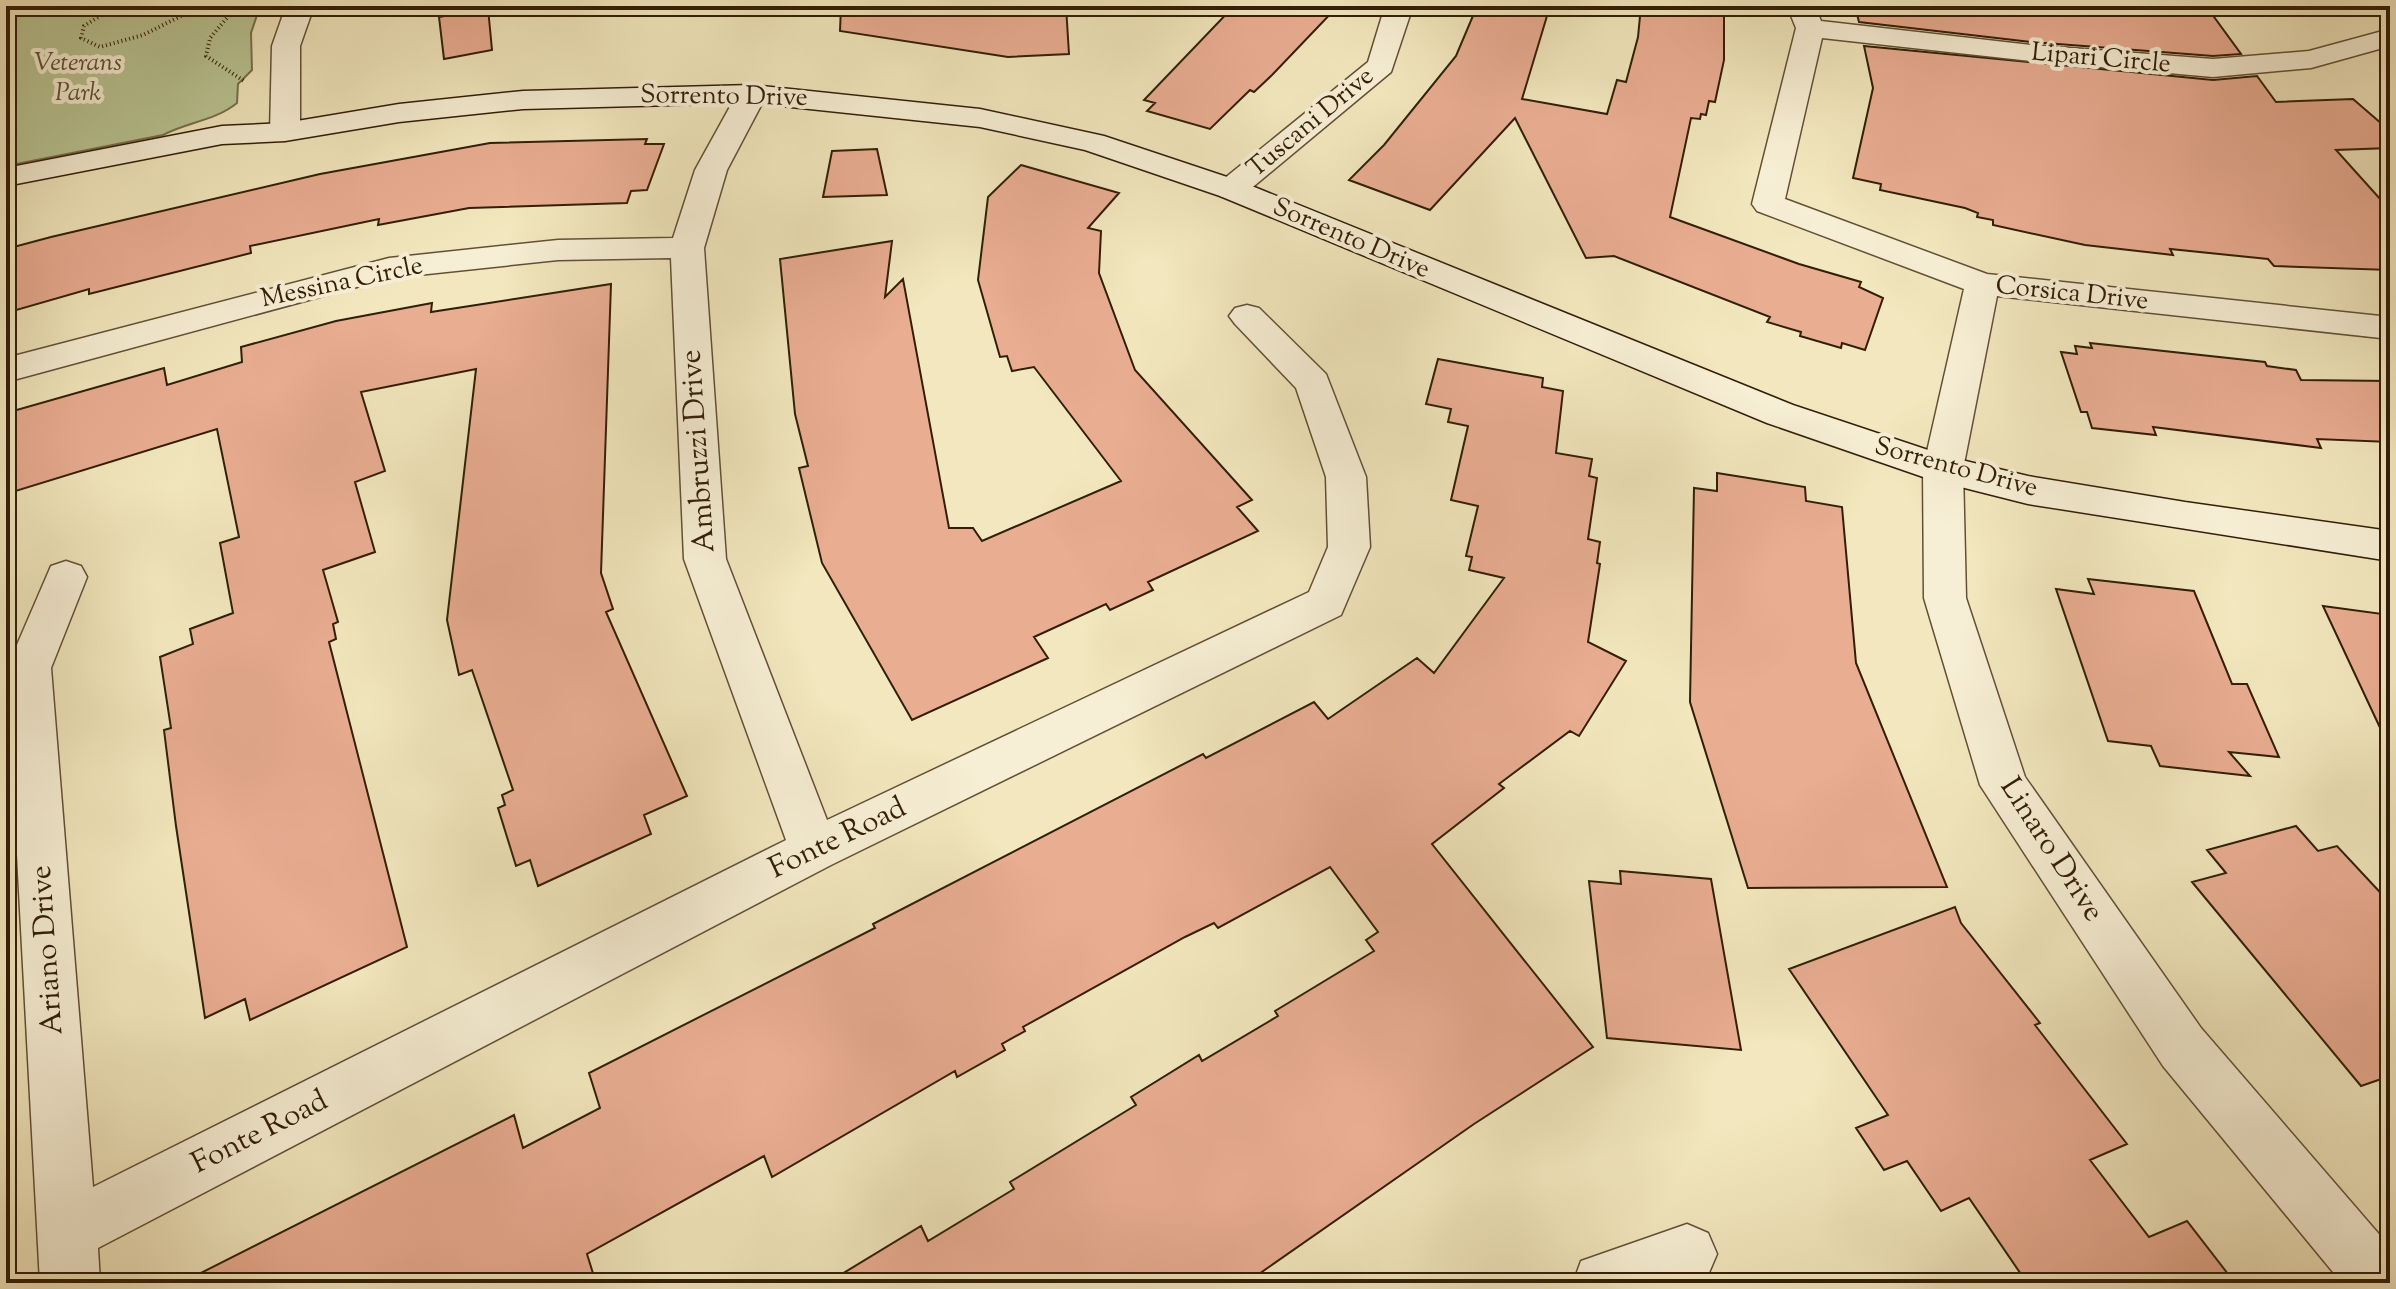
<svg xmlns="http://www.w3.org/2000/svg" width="2396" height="1289" font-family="'Sorts Mill Goudy',serif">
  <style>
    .green { fill: #b9c593; stroke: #76724d; stroke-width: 2 }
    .building { fill: #e9ad92; stroke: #321e07; stroke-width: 2 }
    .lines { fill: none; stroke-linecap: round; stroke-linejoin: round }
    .street-casing { stroke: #625035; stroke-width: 3 }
    .secondary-casing { stroke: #321e07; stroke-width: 3 }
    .path { stroke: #321e07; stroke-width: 4; stroke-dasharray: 1 3; stroke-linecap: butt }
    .street { fill: #f7efd5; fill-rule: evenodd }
    .secondary { fill: #f7efd5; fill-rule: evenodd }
    .labels { text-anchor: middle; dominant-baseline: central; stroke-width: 8; stroke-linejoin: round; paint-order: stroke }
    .far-street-label { font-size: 26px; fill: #321e07; stroke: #f7efd5 }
    .far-park-label { font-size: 26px; font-style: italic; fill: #5a5031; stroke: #f7efd5 }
    .street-label { font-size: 30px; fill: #321e07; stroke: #f7efd5 }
  </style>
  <rect width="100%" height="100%" fill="#f2e7be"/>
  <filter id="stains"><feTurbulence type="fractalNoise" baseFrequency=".0025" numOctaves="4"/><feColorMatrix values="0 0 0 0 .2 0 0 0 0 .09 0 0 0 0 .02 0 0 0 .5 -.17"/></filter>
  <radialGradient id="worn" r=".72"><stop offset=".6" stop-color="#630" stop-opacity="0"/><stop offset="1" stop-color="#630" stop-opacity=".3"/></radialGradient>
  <path class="green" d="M6 6H260L251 33 252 70 238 84 237 103C215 121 187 122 163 135L6 166Z"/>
  <path class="building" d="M841 6H1066L1069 54 1008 57 840 31Z
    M1234 6H1338L1272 75 1254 92 1250 90 1210 129 1147 111 1155 103 1144 100Z
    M1482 6H1550L1522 99 1607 114 1617 80 1626 82 1638 37 1641 6H1724V60L1715 102 1709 101 1706 115 1701 114 1700 119 1691 118 1670 217 1799 264 1861 282 1859 287 1883 298 1865 350 1842 343 1841 348 1800 336 1801 332 1767 322 1770 317 1614 256 1586 258 1515 118 1430 210 1349 180 1384 145 1456 56 1475 11 1479 12Z
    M1855 6H2206L2241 54 2213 56 2031 42 1859 22Z
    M488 8 492 50 444 59 439 17Z
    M1864 46 2213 80 2257 76 2276 102 2353 99 2390 131V148L2336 150 2390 210V270L2274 266 2268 259 2170 249 2173 255 2085 245 1993 225V220L1977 217 1978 213 1965 208 1880 190 1881 184 1853 178 1873 88Z
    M647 139 645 144H664L647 190 631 191 627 203 469 208 378 225 379 219 250 246 251 253 89 294V289L6 313V249L51 237 320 174 490 143Z
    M877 149 887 195 823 197 832 151Z
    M1021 165 1119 193 1088 228 1101 231 1099 273 1135 370 1252 500 1237 507 1258 531 1148 582 1153 590 1110 610 1106 604 1034 637 1048 658 912 720 822 563 799 468 808 466 795 414 780 259 892 241 885 297 903 279 949 528H973L982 541 1121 481 1034 367 1012 371 1007 356 1000 357 978 280 988 197Z
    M611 284 601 573 613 609 606 612 687 796 644 815 651 834 538 886 530 860 516 866 498 808 505 805 502 795 513 790 472 670 459 675 447 620 476 369 361 392 385 471 355 482 375 552 323 570 338 622 333 624 336 639 329 642 407 947 250 1020 245 999 205 1018 176 826 164 730 171 728 160 657 193 644 190 629 233 613 220 543 239 537 217 429 6 494V413L164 368 167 385 242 362 241 347 336 321 432 303 431 312Z
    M2090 343 2265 362 2267 366 2296 370 2301 380 2390 381V442L2317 439 2321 448 2153 427 2156 435 2092 428 2087 412H2081L2061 352 2077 354 2075 346 2092 348Z
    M1438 359 1543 378 1542 387 1563 391 1556 453 1592 459 1589 476 1597 478 1588 539 1600 542 1597 563 1600 564 1588 642 1626 661 1579 736 1570 731 1499 784 1504 788 1432 844 1593 1047 1474 1124 1246 1283H827L921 1226 928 1241 1014 1189 1010 1182 1136 1105 1131 1097 1199 1055 1202 1061 1278 1016 1275 1011 1374 951 1366 940 1378 932 1330 867 1218 928 1214 923 1185 937 1023 1027 1025 1031 1002 1044 1005 1050 957 1077 955 1071 772 1177 764 1156 587 1254 596 1283H181L514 1115 523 1148 600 1108 589 1073 875 928 873 924 1203 754 1206 758 1314 702 1328 719 1417 658 1434 673 1504 578 1469 570 1472 557 1466 556 1478 506 1451 500 1468 426 1448 422 1451 409 1426 404Z
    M1717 473 1805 487 1806 501 1842 507 1856 663 1947 887 1748 888 1690 702 1694 488 1717 491Z
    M2088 579 2194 591 2232 684H2247L2279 757 2229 752 2250 776 2160 766 2151 746 2108 741 2056 589 2094 594Z
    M2323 606 2390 615V749Z
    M2296 826 2318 851 2337 846 2390 903V1076L2361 1086 2192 882 2226 873 2207 850Z
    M1620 871 1711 879 1741 1050 1607 1038 1589 881 1621 884Z
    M1955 907 1961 923 2040 1023 2035 1025 2127 1144 2090 1160 2149 1237 2187 1221 2235 1283H2027L1969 1198 1941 1211 1907 1161 1884 1170 1856 1128 1888 1115 1789 969Z"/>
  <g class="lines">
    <g class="street-casing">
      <path id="street" d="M286 6H314L300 46V132L296 138H274L270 132 272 46Z
        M1385 6H1413L1391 72 1242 196 1231 199 1220 196 1215 189 1220 182 1368 62Z
        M1787 6H1815L1821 21 2031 45 2213 59 2309 51 2390 29V46L2311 68 2213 77 2031 61 1822 38 1785 199 1987 274 2390 317V339L1997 296 1963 469 1966 598 2025 777 2201 1028 2390 1247V1283H2342L2163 1066 1980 785 1924 598 1923 469 1964 289 1757 211 1752 204 1796 28Z
        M752 85 762 88 767 94 727 170 704 248 726 559 827 820 1309 592 1328 547 1326 477 1296 388 1235 324 1229 316 1235 308 1247 305 1259 308 1326 374 1366 477 1370 547 1341 615 831 865 98 1248 100 1283H40L7 668 51 566 66 561 81 566 87 577 51 668 93 1187 786 840 684 559 671 258 558 260 390 278 6 382V358L389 258 558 240 673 238 695 170 737 94 742 88Z
        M1687 1224 1708 1233 1717 1254 1708 1275 1690 1283H1573L1581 1261Z"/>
    </g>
    <g class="secondary-casing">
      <path id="secondary" d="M752 85 980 109 1104 136 1242 182 1793 405 1949 457 2028 476 2185 502 2390 531V561L2028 504 1929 479 1767 423 1220 196 1085 150 980 127 752 103 523 109 399 122 285 141 222 144 6 186V168L222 126 285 123 399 104 523 91Z"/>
    </g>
    <path class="path" d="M104 6 106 12 84 26 81 38 100 47 143 35 201 6
      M237 6 210 38 206 56 244 81"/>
    <use href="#street" class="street"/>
    <use href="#secondary" class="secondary"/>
  </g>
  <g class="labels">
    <g class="far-street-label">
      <text transform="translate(2101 59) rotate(5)">Lipari Circle</text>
      <text transform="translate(724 97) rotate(1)">Sorrento Drive</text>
      <text transform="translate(1311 123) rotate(-40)">Tuscani Drive</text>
      <text transform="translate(1351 239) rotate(23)">Sorrento Drive</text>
      <text transform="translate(342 283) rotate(-12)">Messina Circle</text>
      <text transform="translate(2072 294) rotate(6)">Corsica Drive</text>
      <text transform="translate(1956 468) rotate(15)">Sorrento Drive</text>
    </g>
    <g class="far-park-label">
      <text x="78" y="63">Veterans<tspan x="78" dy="30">Park</tspan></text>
    </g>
    <g class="street-label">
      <text transform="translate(699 451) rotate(-94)">Ambruzzi Drive</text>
      <text transform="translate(838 839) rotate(-26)">Fonte Road</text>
      <text transform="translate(2051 850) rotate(57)">Linaro Drive</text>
      <text transform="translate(48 950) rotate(-94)">Ariano Drive</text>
      <text transform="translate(260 1133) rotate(-27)">Fonte Road</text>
    </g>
  </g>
  <rect width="2396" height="1289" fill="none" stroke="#f2e7be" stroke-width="32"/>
  <rect x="8" y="8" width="2380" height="1273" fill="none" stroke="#321e07" stroke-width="4"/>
  <rect x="16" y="16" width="2364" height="1257" fill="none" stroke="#321e07" stroke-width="2"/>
  <rect width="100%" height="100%" filter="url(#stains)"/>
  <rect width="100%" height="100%" fill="url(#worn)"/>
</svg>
